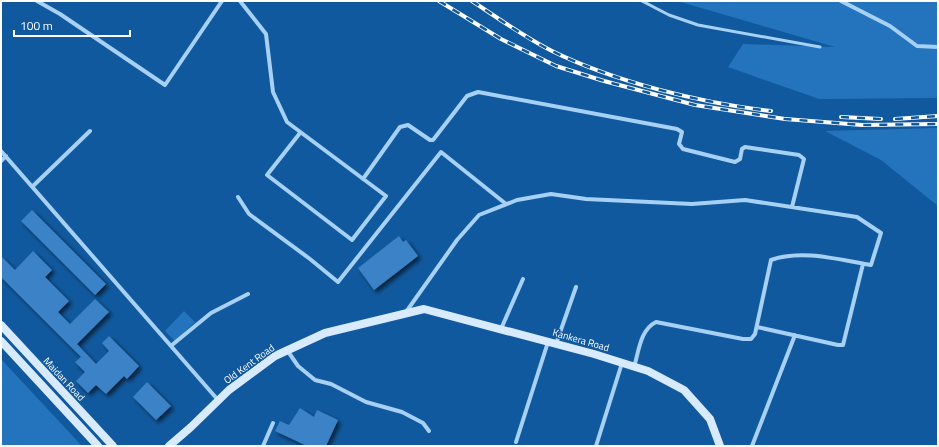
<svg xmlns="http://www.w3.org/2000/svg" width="939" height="447" font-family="'Titillium Web',sans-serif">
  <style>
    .green { fill: #2373bd }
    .building { fill: #3a82c6; filter: url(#shadow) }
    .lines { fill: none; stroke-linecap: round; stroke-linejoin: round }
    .lane { stroke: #a7d0f5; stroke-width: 3 }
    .street { stroke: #a7d0f5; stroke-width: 4 }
    .secondary { stroke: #d8ebfe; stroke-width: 8 }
    .rail-casing { stroke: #fff; stroke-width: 4 }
    .rail { stroke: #11599e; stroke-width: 2.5; stroke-dasharray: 8; stroke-linecap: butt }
    .labels { text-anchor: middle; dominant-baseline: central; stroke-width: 3; stroke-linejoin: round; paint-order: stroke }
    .street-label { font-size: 10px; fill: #fff; stroke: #11599e }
  </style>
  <defs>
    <filter id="shadow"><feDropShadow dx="3" dy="3" stdDeviation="2" flood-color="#0009"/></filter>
  </defs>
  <rect width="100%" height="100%" fill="#11599e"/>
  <path class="green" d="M677 1H938V98L819 99 728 67 743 44 835 47Z
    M938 128V206L881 160 825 131Z
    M184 311 195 322 175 341 165 331Z
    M1 359 82 446H1Z"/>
  <path class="building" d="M32 210 106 284 95 295 21 221Z
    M399 236 403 242 406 240 418 256 374 290 358 268Z
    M33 251 52 270 45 277 69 301 58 312 70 324 95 299 109 312 77 344 96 364 109 351 102 343 109 336 139 366 127 379 124 376 106 394 96 385 88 393 76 381 85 372 75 362 81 357 1 277V256L15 270Z
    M147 382 171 406 156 420 133 397Z
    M300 408 314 417 317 410 338 420 326 446H307L275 431 280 421 289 425Z"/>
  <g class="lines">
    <path class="lane" d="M642 1 669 15 698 25 820 47"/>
    <path class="street" d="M37 1 60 14 165 85 222 1
      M240 1 266 34 273 92 287 122 386 196 352 240 267 175 300 133
      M841 1 890 26 917 46 938 47
      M1 151 218 400
      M1 161 6 156
      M363 179 400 127 408 125 430 140H433L467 96 478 92 677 129 682 132 679 144 683 149 735 162 740 159 742 149 745 147 799 155 804 159 792 207
      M33 186 90 131
      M238 197 249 214 310 259 338 282 441 152 506 204
      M406 312 457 240 479 215 517 200 551 194 586 199 692 204 745 200 857 217 881 233 871 265C840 260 802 249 771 260L755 334 751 339H743L656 322C640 330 639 351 634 367
      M757 327 838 345H843L863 264
      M501 329 523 279
      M556 344 576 287
      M172 345 211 313 248 294
      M287 350 298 366 315 380 331 384 366 402 402 412 423 423 429 431
      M516 442 548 342
      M263 446 273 423
      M596 446 622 363
      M752 446 795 335"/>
    <path class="secondary" d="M1 325 113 446
      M1 341 98 446
      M169 446 191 427 229 390 275 356 325 333 424 309 594 354 648 371 684 390 710 419 720 446"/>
    <g class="rail-casing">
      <path id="rail" d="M439 1 501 39 556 66 604 81 695 105 785 119 862 125 938 124
        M472 1C498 18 524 37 552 51 615 82 701 103 771 111
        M841 117 881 119
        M895 119 938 116"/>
    </g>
    <use href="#rail" class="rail"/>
  </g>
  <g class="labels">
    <g class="street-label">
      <text transform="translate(581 340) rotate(16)">Kankera Road</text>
      <text transform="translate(249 364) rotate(-36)">Old Kent Road</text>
      <text transform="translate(64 379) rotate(47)">Maidan Road</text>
    </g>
  </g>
  <rect width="939" height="447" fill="none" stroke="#ffffff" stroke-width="4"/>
  <path d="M14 30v6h116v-6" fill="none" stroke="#ffffff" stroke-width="2"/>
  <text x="20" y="30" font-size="12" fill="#ffffff" stroke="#11599e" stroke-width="3" paint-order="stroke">100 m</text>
</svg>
